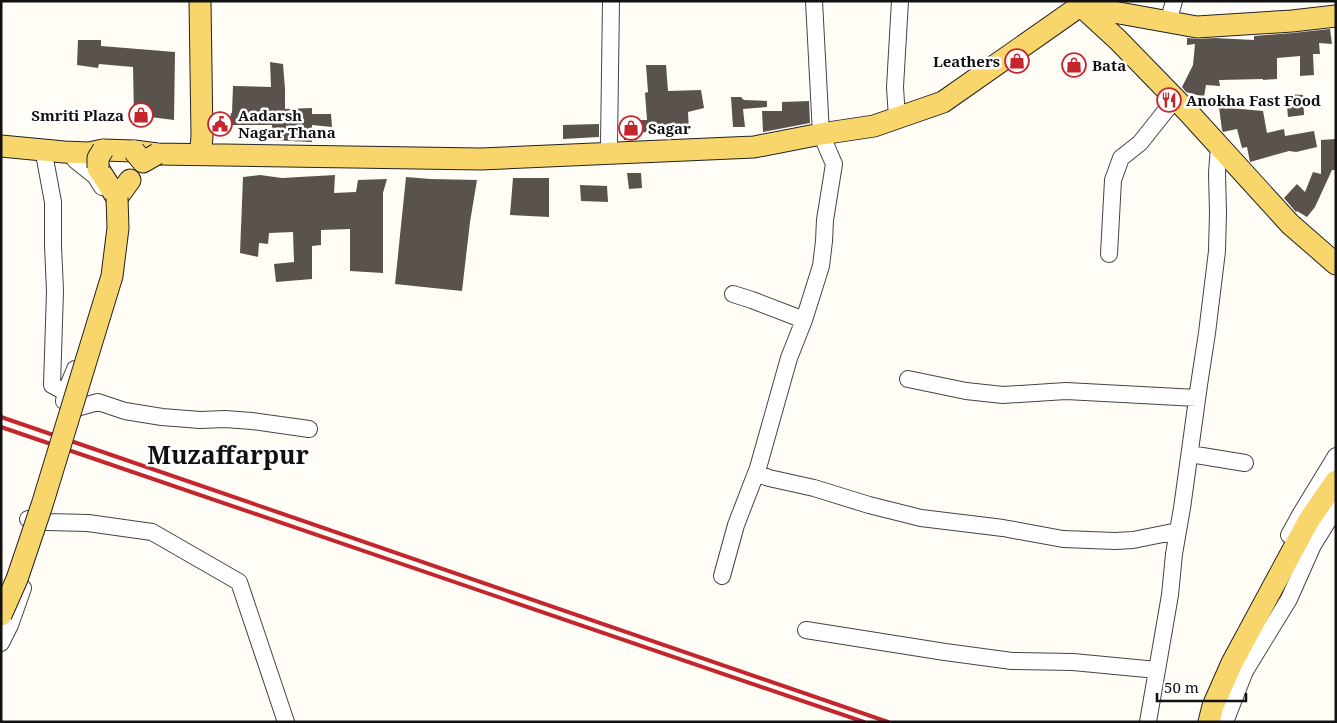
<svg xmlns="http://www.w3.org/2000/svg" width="1337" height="723" font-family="'Noto Serif',serif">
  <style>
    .building { fill: #5a524d }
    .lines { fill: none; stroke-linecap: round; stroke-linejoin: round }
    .minor-casing { stroke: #444; stroke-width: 18 }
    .major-casing { stroke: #222; stroke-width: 23 }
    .minor { stroke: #fff; stroke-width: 16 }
    .major { stroke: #f9d66b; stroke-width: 21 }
    .rail { stroke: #c4262e; stroke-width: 4 }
    .major-bridge-casing { stroke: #222; stroke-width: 23; stroke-linecap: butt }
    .major-bridge { stroke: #f9d66b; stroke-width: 21 }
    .labels { text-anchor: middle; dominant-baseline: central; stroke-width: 5; stroke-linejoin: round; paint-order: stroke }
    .poi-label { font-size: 15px; font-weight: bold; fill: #111; stroke: #fff; text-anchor: start }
    .town-label { font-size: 25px; font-weight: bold; fill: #111; stroke: #fff }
  </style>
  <rect width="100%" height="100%" fill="#fffdf5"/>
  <path class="building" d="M1330 29 1332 44 1319 43 1320 54H1313L1314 75 1300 76V56L1277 58V79L1263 80V79L1219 80 1220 86 1206 85 1204 97 1186 92 1182 87 1193 65 1195 44 1187 45V38L1198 39 1215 38 1254 40V36L1293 33Z
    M78 40H101V46L175 52 174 120 134 115 133 67 99 64 98 68 77 65Z
    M270 62 283 64 285 89V109L312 108V114H331L332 127 312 125V142L271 140 272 125H229L231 113H232L233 86 271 87Z
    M646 65H666L668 91 701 90 704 108 688 112 689 132H671V134L658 136V131L636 133 637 140H624L622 120H647L645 93 648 92Z
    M1286 94 1303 95 1304 115 1288 117Z
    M731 97H741L744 100 767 101V107L743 109 745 127H733Z
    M809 101 810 123 763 132 762 111H782V102Z
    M1219 107 1263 111 1267 133 1284 129 1285 136 1314 131 1317 147 1296 152 1289 151 1250 162 1247 147 1242 148 1237 129 1223 132 1222 130Z
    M599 124V137L563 139V125Z
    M1336 139V170H1332L1315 207 1307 217 1297 211 1296 212 1284 198 1297 184 1305 192 1313 172 1321 174V140Z
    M627 173H641L642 188 629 189Z
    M260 175 282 178 335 175 334 193 356 192 358 180 387 179 383 193V273L350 271V229L321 230V245L312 246V279L276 282 274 264 294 262 293 232 269 233 268 244 259 243 258 257 240 253 243 177Z
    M406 177 430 179 477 180 470 222 462 291 395 284Z
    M513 178H549V217L510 215Z
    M580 185 607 186 608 202 581 201Z"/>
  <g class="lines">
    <g class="minor-casing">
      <path id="minor" d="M1168 23 1174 1
        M897 118 895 87 900 1
        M609 144 611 1
        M45 159 53 202V245L55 291 52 385 65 392
        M75 160 95 176 102 187
        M1109 254 1113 180 1121 158 1140 143 1175 99
        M733 294 752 300 804 320
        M75 369C71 380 65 389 64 401L79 406
        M908 379 966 391 1003 395 1066 391 1197 398
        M80 407 98 402 125 411 162 417 200 420 225 419 252 421 309 429
        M1190 454 1245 463
        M756 473 769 478 814 488 869 505 921 518 1003 528 1063 539 1115 541 1133 540 1178 531
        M28 519 46 522 88 523 152 532 239 582 286 722
        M1289 535 1300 515 1336 456
        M722 576 736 525 758 468 789 358 804 320 821 266 824 241 825 220 834 164 821 134 814 1
        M806 630 945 652 1012 661 1073 662 1157 670
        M1 643 10 625 23 588
        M1148 722 1170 595 1174 554 1182 508 1199 385 1207 333 1217 251 1218 213 1217 173 1219 146
        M1225 722 1245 671 1289 599 1313 545 1336 508"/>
    </g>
    <g class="major-casing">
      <path id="major" d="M200 1 202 136 201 148
        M1081 6 1118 40 1189 113 1290 224 1336 264
        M1 146 64 152 89 153 103 150 134 151 157 154 481 159 754 147 821 134 874 126 943 102 1080 6 1197 27 1292 21 1336 16
        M98 168 117 198 130 180
        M1209 722 1213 706 1232 663 1309 520 1336 481"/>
    </g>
    <use href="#minor" class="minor"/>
    <use href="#major" class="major"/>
    <path class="rail" d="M1 417 888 722
      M1 427 864 722"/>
    <g class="major-bridge-casing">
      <path id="major-bridge" d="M134 151 143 162 157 154
        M98 168V158L103 150
        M1 615 17 579 42 505 112 276 118 228 117 198"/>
    </g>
    <use href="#major-bridge" class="major-bridge"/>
  </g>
  <defs>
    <g id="shop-ring" transform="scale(1.25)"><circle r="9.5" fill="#fff" stroke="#c4262e" stroke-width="1.5"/><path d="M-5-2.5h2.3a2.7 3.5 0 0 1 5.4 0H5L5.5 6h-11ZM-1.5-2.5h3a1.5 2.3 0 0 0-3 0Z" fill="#c4262e"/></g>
    <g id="restaurant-ring" transform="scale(1.25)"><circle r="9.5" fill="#fff" stroke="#c4262e" stroke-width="1.5"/><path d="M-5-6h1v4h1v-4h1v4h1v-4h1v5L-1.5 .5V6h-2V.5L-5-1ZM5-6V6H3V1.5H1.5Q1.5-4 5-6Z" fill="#c4262e"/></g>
    <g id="civic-ring" transform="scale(1.25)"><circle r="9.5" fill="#fff" stroke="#c4262e" stroke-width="1.5"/><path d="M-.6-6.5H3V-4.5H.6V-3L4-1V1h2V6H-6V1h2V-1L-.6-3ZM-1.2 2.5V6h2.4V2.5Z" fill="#c4262e"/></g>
  </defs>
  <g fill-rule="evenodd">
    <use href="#shop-ring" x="1017" y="61"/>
    <use href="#shop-ring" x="1074" y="65"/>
    <use href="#restaurant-ring" x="1169" y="100"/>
    <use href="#shop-ring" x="141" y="115"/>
    <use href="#civic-ring" x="220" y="124"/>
    <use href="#shop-ring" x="631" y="128"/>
  </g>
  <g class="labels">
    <g class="poi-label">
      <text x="1000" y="61" text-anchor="end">Leathers</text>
      <text x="1092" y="65">Bata</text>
      <text x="1186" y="100">Anokha Fast Food</text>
      <text x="124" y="115" text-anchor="end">Smriti Plaza</text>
      <text x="238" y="115">Aadarsh<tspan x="238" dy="17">Nagar Thana</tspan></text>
      <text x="648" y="128">Sagar</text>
    </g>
    <g class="town-label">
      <text x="228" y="454">Muzaffarpur</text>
    </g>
  </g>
  <rect width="1337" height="723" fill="none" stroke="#111111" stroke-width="5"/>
  <path d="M1157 693v8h89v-8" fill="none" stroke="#111111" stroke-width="2.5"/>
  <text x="1164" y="693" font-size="15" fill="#111111" stroke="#ffffff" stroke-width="4" paint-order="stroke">50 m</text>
</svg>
